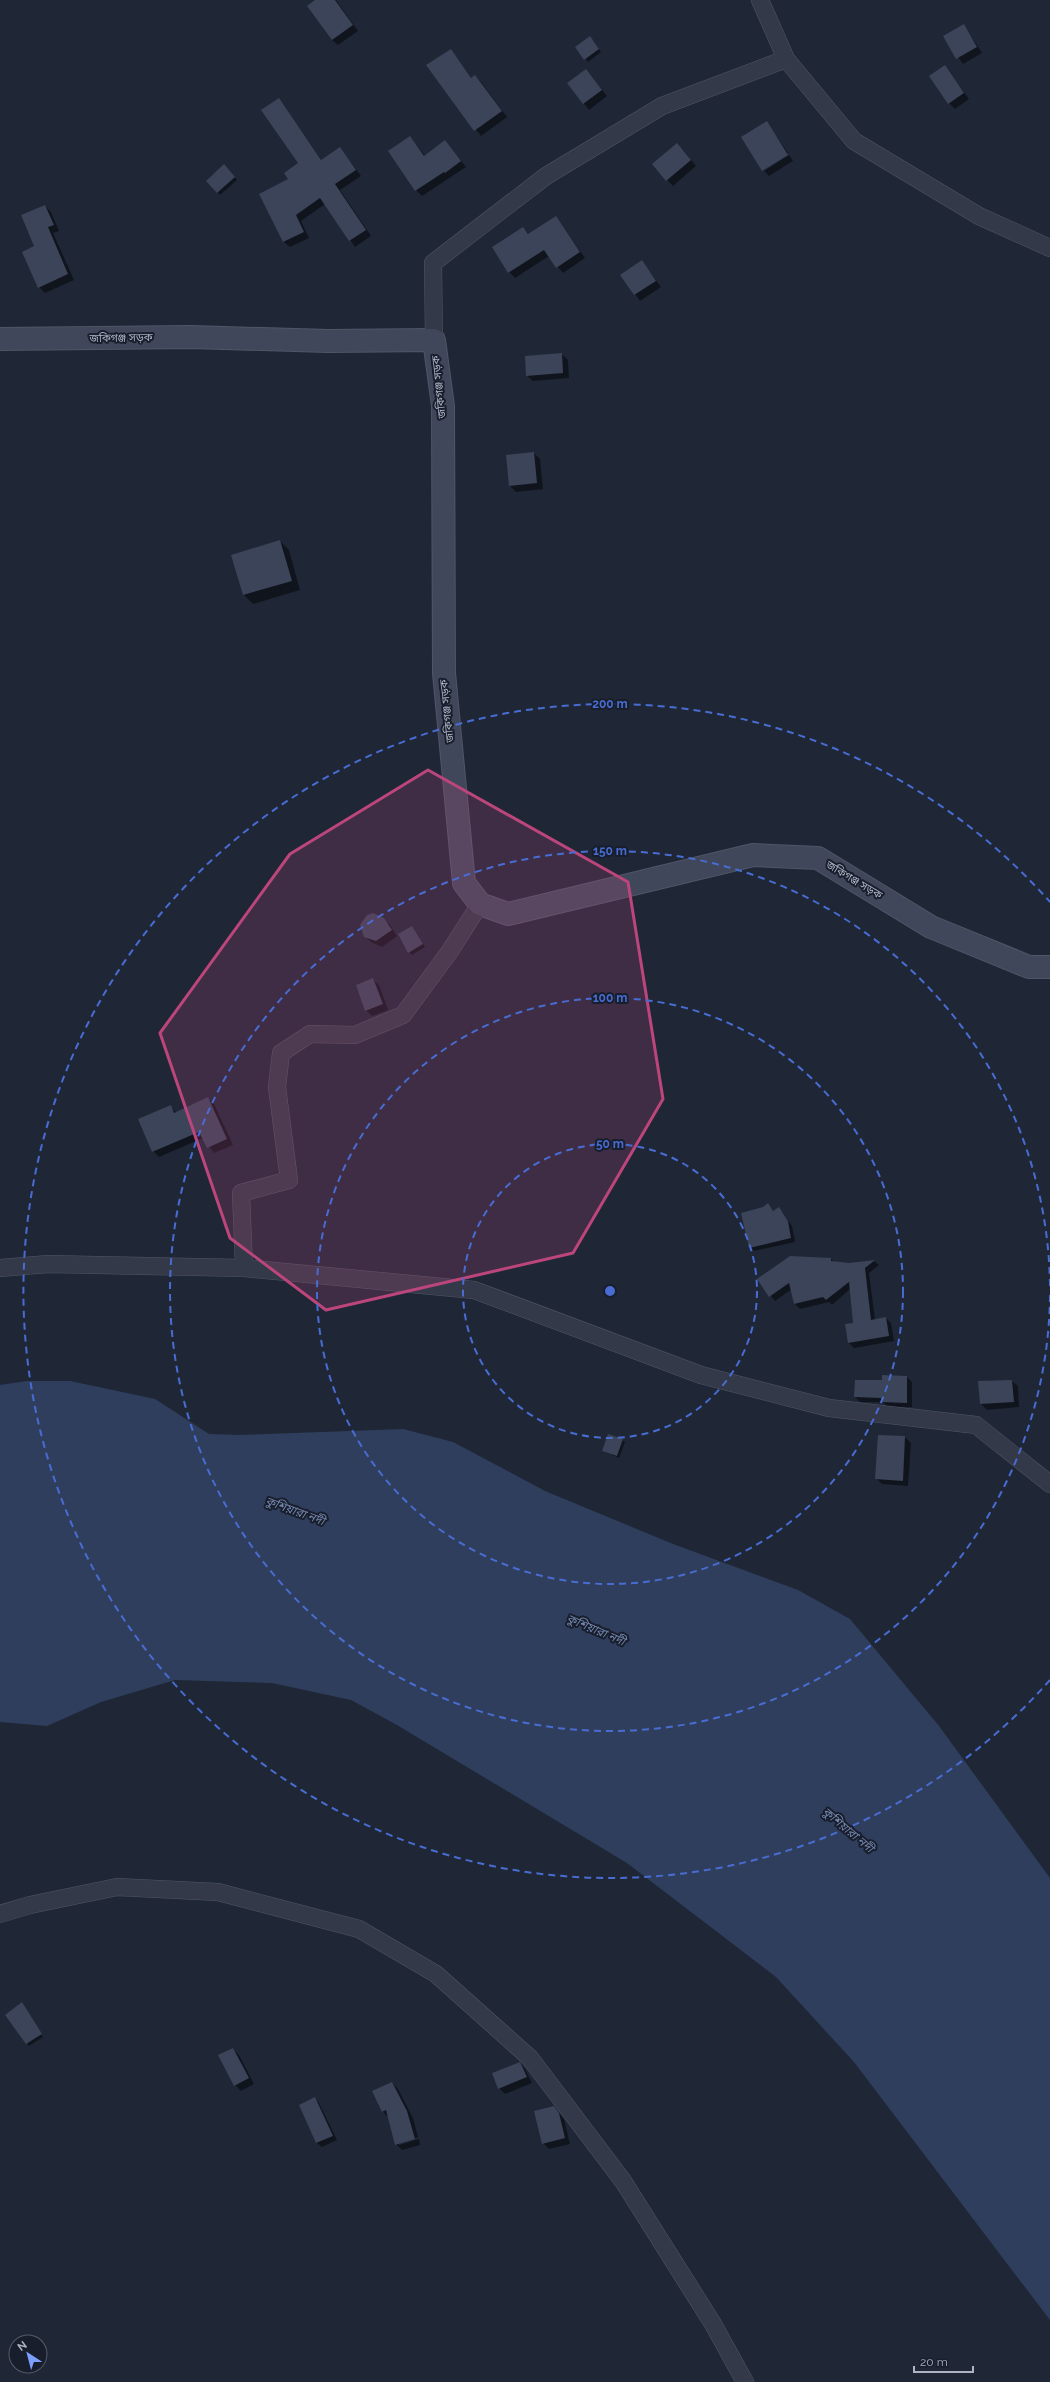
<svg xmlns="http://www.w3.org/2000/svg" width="1050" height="2382" font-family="Raleway,'Noto Sans Bengali',sans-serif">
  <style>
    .water { fill: #303e5d }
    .shadow { fill: #0007 }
    .building { fill: #3b4458 }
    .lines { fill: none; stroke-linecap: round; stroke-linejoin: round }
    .minor-casing { stroke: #505666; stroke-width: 18 }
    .secondary-casing { stroke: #505666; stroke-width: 24 }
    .minor { stroke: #333948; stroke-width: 17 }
    .secondary { stroke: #40475b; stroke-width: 22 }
    .marked { fill: #bc467b; fill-opacity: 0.2; stroke: #bc467b; stroke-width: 3; stroke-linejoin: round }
    .ring { fill: none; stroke: #486cd2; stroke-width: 2; stroke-dasharray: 7 5 }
    .labels { text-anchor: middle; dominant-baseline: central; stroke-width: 4; stroke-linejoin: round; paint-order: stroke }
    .street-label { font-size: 11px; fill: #adb3c5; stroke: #181e2c }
    .water-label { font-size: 12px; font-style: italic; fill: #7486ae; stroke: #181e2c }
    .centre { fill: #486cd2; stroke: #181e2c; stroke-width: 2 }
    .ring-label { font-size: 12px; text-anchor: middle; font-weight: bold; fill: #486cd2; stroke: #181e2c; stroke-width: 4; stroke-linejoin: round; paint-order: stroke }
  </style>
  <rect width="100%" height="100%" fill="#1f2737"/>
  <path class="water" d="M27 1381H70L155 1399 209 1434 239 1435 403 1429 453 1442 545 1491 673 1544 798 1590 850 1619 939 1726 1050 1878V2320L854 2062 776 1977 627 1863 397 1725 351 1700 272 1683 175 1680 101 1702 47 1726 0 1722V1385Z"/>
  <path class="shadow" d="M316 0H336L358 31 338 45 332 40Z
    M964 25 982 53 963 64 944 36Z
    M593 40 601 52 588 62 577 47Z
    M451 50 472 79 475 76 481 82 507 117 481 136 427 66Z
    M945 67 969 99 955 109 949 103Z
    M586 70 607 96 589 110 568 83Z
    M279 99 322 161 340 148 361 176 340 190 371 236 355 247 325 204 301 221 309 238 290 247 284 242 260 195 290 180 299 164Z
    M767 123 788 153 763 169Z
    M410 137 426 157 445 141 466 167 422 196 416 190Z
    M683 150 696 166 673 186 667 180Z
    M789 155 793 161 769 176 764 171Z
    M224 166 237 180 220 195 207 181Z
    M45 206 51 212 59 231 53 233 74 280 45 293 39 287 36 247Z
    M556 217 585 258 563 273 549 256 515 278 509 272 523 228 530 235Z
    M642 262 661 287 640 301 622 275Z
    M562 354 568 360 569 378 533 381 527 376Z
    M534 453 540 459 543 489 516 492 510 486Z
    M280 541 289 550 300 590 253 604 244 595 233 555Z
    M379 915 390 925 397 936 382 947 371 942 365 936 368 916Z
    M412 927 425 947 412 955 409 952Z
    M373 980 379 985 388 1010 372 1016 366 1010Z
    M208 1099 214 1104 233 1145 214 1153 203 1138 159 1157 153 1151 170 1107 177 1113Z
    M768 1205 774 1212 779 1209 783 1213 792 1226 795 1242 754 1251 750 1247Z
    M831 1259 834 1262 849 1264 874 1261 879 1265 869 1273 875 1320 886 1318 891 1323 894 1341 854 1348 849 1343 855 1323 850 1289 832 1305 829 1302 800 1309 795 1304 792 1289 775 1301 758 1280Z
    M883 1376 907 1377 912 1382V1407H887L883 1402H860L855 1397 856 1381H883Z
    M1012 1381 1018 1386 1019 1407 987 1410 981 1404Z
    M905 1437 911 1443 908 1486 882 1484 876 1478Z
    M622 1440 625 1442 619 1458 603 1451Z
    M22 2004 43 2037 29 2046 6 2015Z
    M233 2049 239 2055 254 2084 241 2091 235 2085Z
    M519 2063 525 2069 532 2083 505 2094 499 2088Z
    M392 2083 398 2089 413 2118 418 2137 399 2143V2145L419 2139 420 2145 402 2150 396 2144 389 2118 383 2112 374 2092Z
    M315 2098 319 2103 337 2140 322 2147 317 2143 300 2105Z
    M554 2107 564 2119 570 2144 549 2149 543 2143Z"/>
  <path class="building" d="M315 0H335L353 25 332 40 307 6Z
    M964 24 977 47 956 59 943 36Z
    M590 36 599 49 584 60 575 47Z
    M451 49 471 78 475 75 502 111 474 131 426 65Z
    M945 65 964 93 948 104 929 76Z
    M586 69 602 90 583 104 567 83Z
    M279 98 321 160 340 147 356 170 335 184 366 230 349 241 320 198 296 215 304 232 283 242 259 194 288 179 284 173 298 163 261 110Z
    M767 121 788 155 762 171 741 137Z
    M410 136 424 156 445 140 461 161 445 173 444 172 415 191 388 151Z
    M677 143 691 160 666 181 652 164Z
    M224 164 235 177 217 193 206 181Z
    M45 205 54 225 48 227 68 274 38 288 22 252 34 246 21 215Z
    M556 216 580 252 556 268 544 250 508 273 492 247 523 227 528 234Z
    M642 260 656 281 634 295 620 275Z
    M562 353 563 373 526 376 525 356Z
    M534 452 537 483 509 486 506 455Z
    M280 540 292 581 243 595 231 555Z
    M373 913 384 918 392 930 376 941 364 937 360 925 367 915Z
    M412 926 423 944 408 953 398 934Z
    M373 978 383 1004 365 1011 356 985Z
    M208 1097 227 1139 207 1148 199 1132 152 1152 138 1119 171 1105 174 1113Z
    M768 1203 773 1211 779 1207 788 1221 791 1238 749 1248 741 1213 763 1207Z
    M790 1256 831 1258V1261L849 1263 875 1260 865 1268 871 1320 886 1317 889 1336 848 1343 845 1324 853 1323 849 1282 826 1300 823 1297 794 1304 789 1283 769 1297 757 1279Z
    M882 1375 907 1376V1403L881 1402V1398L854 1397 855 1380H882Z
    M1012 1380 1014 1402 980 1404 978 1381Z
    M608 1434 623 1439 617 1456 602 1451Z
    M878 1435 905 1436 903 1481 875 1479Z
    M22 2002 42 2034 26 2044 5 2015Z
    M233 2048 249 2078 234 2086 218 2055Z
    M520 2062 527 2077 498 2089 492 2073Z
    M392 2082 407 2111 415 2139 395 2145 386 2110 382 2112 372 2091Z
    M315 2097 333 2136 316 2143 299 2105Z
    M554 2106 559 2113 565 2138 542 2144 534 2111Z"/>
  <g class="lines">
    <g class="minor-casing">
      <path id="minor" d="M760 0 786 59
        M434 340 433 263 546 176 662 106 786 59 854 141 979 216 1050 248
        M0 1268 48 1264 244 1268 241 1193 289 1180 277 1087 281 1053 310 1034 355 1035 403 1015 450 951 480 904
        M244 1268 474 1290 701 1375 829 1408 976 1425 1050 1484
        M0 1914 30 1905 117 1887 218 1892 359 1929 436 1974 530 2058 623 2181 713 2324 745 2382"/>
    </g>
    <g class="secondary-casing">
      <path id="secondary" d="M0 339 191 337 328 341 434 340 443 406 444 673 464 883 480 904 508 914 753 855 818 858 931 927 1029 967H1050"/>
    </g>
    <use href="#minor" class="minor"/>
    <use href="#secondary" class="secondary"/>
  </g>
  <path class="marked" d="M428 770 628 882 663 1099 573 1253 326 1310 230 1238 160 1033 290 854Z"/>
  <g class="ring">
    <circle cx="610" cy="1291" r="147"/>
    <circle cx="610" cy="1291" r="293"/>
    <path d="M1050 1295A440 440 0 1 1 1050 1287"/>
    <path d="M1050 1680A587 587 0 1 1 1050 902"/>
  </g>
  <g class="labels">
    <g class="street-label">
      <text transform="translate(121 338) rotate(-1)">জকিগঞ্জ সড়ক</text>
      <text transform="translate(439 387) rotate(-96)">জকিগঞ্জ সড়ক</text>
      <text transform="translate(447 711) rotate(-96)">জকিগঞ্জ সড়ক</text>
      <text transform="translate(854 880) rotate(31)">জকিগঞ্জ সড়ক</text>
    </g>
    <g class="water-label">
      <text transform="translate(295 1511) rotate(20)">কুশিয়ারা নদী</text>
      <text transform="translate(596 1630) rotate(23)">কুশিয়ারা নদী</text>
      <text transform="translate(848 1830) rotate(40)">কুশিয়ারা নদী</text>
    </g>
  </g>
  <circle cx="610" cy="1291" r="6" class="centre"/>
  <g class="ring-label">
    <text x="610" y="708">200 m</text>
    <text x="610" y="855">150 m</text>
    <text x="610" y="1002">100 m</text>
    <text x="610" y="1148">50 m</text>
  </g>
  <g transform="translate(28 2354) rotate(324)"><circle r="19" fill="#181e2c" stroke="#545a69"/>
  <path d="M0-3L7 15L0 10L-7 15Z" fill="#7b9ffb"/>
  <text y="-6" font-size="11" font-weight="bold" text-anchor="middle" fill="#adb3c5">N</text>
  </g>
  <path d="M914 2366v6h59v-6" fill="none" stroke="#adb3c5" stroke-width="2"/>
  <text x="920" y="2366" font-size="12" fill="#adb3c5" stroke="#181e2c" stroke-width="3" paint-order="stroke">20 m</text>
</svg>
